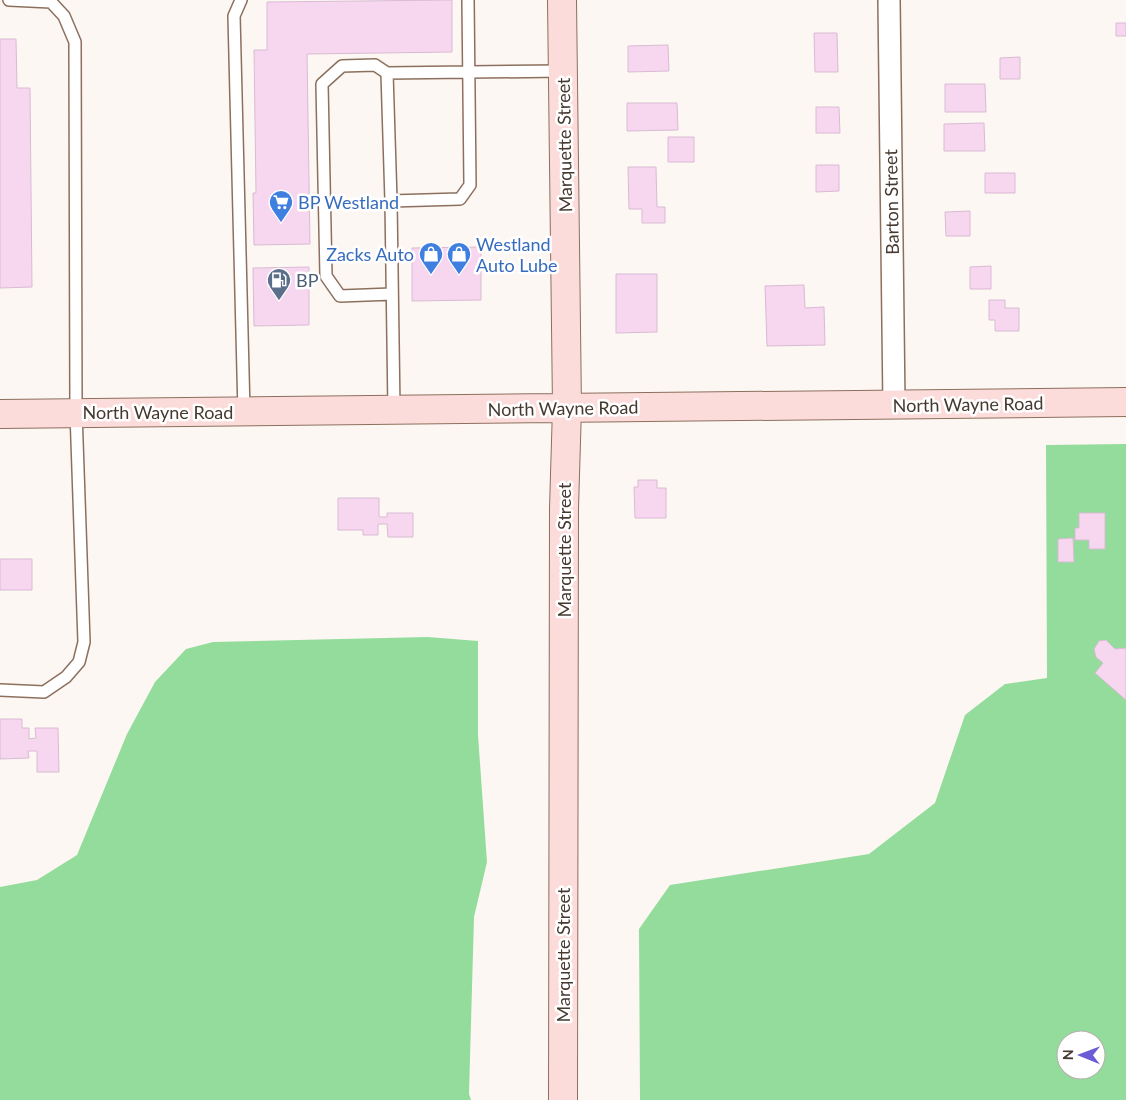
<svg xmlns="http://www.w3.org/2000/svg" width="1126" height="1100" font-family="Lato,sans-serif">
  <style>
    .green { fill: #93dc9c; fill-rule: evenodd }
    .building { fill: #f7d7f0; stroke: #d8bbd2 }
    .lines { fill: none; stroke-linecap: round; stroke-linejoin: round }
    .lane-casing { stroke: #8c705d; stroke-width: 14 }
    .street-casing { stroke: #8c705d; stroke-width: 24 }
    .secondary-casing { stroke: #8c705d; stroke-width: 30 }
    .lane { stroke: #fff; stroke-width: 11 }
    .street { stroke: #fff; stroke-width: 21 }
    .secondary { stroke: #fcdbdb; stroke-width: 28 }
    .labels { text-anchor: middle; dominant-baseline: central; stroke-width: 5; stroke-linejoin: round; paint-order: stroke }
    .street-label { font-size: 18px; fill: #453930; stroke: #fff }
    .shop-label { font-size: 18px; fill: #366cbe; stroke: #fff; text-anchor: start }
    .service-label { font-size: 18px; fill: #4e5e75; stroke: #fff; text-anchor: start }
  </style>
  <rect width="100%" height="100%" fill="#fdf7f3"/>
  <path class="green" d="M1126 444V1100H640L639 929 670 885 869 854 935 803 965 715 1005 684 1047 678 1046 445ZM1066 1040H1096V1070H1066Z
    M428 637 478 641V735L487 862 474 917 469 1094 471 1100H0V887L37 880 77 855 127 734 155 682 186 649 213 642Z"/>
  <path class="building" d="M452 0V52L307 54 310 244 254 245 253 193H256L254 50H267V2Z
    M1116 23H1126V36H1116Z
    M814 33H837L838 72H815Z
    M0 39H16L17 88H30L32 287 0 288Z
    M668 45 669 71 628 72V46Z
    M1020 57V79H1000V58Z
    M945 84H985L986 112H945Z
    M627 103H677L678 130 627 131Z
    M816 107H839L840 133H816Z
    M984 123 985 151H944V124Z
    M668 137H694V162H668Z
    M816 165H839V191L816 192Z
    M628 167H656L657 207H665V223H642V209H629Z
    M985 173H1015V193H985Z
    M970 211V236H946L945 212Z
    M481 247V300L412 301V248Z
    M991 266V289H970V267Z
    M309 267V325L254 326 253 268Z
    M616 274H657V332L616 333Z
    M804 285 805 308 824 307 825 345 767 346 765 286Z
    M989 300H1005V308H1019V331H995V320H989Z
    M638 480H657V488H666V518H635L634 487H638Z
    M338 498H379V517H387V513H413V537H388L387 524H378V535H363V530H338Z
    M1079 513H1105V549H1089V540H1075V528H1079Z
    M1073 538 1074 562H1058V539Z
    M0 559H32V590H0Z
    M1106 640 1115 649 1126 648V700L1095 673 1103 663 1096 657 1094 649 1099 641Z
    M0 719H22V728H29V739L36 738 35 728H58L59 772H37V751H28L29 758 0 759Z"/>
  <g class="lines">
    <g class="lane-casing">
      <path id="lane" d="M241 0 234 16 244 412
        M387 73 563 71
        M391 201 387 73 375 65 342 66 322 84 326 276 340 296 392 294
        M394 410 391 201 460 199 470 185 468 0
        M0 690 44 692 66 677 79 662 84 642 76 412 75 42 64 16 51 2 9 0"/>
    </g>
    <g class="street-casing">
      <path id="street" d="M889 0 894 405"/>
    </g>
    <g class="secondary-casing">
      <path id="secondary" d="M562 0 567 408 564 508 563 1100
        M0 414 1126 402"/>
    </g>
    <use href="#lane" class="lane"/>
    <use href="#street" class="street"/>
    <use href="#secondary" class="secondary"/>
  </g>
  <defs>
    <g id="supermarket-pin" transform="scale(1.25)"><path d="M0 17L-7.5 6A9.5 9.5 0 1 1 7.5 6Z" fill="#3f7fe0" stroke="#fff"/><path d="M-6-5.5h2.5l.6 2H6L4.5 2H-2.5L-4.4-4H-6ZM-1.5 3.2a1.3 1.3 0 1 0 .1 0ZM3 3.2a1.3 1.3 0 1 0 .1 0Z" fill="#fff"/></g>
    <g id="shop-pin" transform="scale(1.25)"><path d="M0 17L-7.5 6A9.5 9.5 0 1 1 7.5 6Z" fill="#3f7fe0" stroke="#fff"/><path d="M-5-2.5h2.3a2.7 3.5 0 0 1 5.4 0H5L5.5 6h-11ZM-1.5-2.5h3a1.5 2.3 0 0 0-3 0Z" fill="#fff"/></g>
    <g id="fuel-pin" transform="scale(1.25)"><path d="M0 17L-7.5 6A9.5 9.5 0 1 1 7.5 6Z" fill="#5c6f8a" stroke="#fff"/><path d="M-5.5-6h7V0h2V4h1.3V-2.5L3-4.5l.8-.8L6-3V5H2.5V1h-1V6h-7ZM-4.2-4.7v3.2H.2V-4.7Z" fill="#fff"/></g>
  </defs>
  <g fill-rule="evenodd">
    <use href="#supermarket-pin" x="281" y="202"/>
    <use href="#shop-pin" x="431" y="254"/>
    <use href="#shop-pin" x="459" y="254"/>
    <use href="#fuel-pin" x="279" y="280"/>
  </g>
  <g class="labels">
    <g class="street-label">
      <text transform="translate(564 145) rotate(-91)">Marquette Street</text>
      <text transform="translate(891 202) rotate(-91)">Barton Street</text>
      <text transform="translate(968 404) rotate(-1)">North Wayne Road</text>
      <text transform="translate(563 408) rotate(-1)">North Wayne Road</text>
      <text x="158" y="412">North Wayne Road</text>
      <text transform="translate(564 550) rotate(-90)">Marquette Street</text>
      <text transform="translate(563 955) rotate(-90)">Marquette Street</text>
    </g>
    <g class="shop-label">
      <text x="298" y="202">BP Westland</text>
      <text x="476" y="244">Westland<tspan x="476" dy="21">Auto Lube</tspan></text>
      <text x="414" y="254" text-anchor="end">Zacks Auto</text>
    </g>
    <g class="service-label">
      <text x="296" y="280">BP</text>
    </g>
  </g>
  <g transform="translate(1081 1055) rotate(271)"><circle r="24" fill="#ffffff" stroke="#b5b0ac"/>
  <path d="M0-4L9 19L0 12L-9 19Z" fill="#6b5cd5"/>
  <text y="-8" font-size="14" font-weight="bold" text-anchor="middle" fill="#453930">N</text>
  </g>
</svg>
